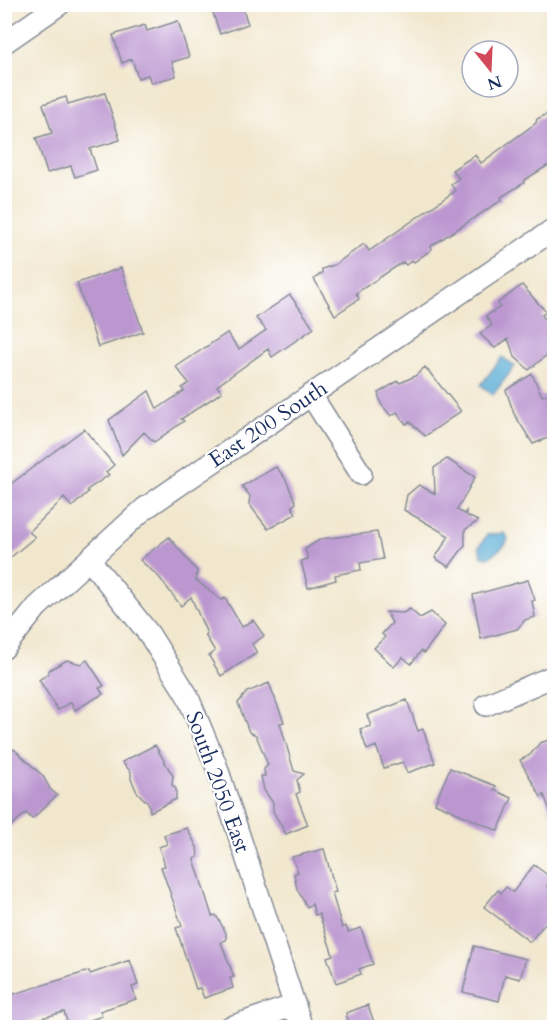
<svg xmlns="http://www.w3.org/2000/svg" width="559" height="1032" font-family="Cardo,serif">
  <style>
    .water { fill: #5baed6; stroke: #3b6e9a; stroke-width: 1.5 }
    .building { fill: #bb97d0 }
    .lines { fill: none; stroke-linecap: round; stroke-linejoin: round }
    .minor-casing { stroke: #868b96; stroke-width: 24 }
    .minor { stroke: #fff; stroke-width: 21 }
    .labels { text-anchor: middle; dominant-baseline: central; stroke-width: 4.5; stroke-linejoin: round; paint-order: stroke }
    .street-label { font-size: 22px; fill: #1b2f5e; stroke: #fff }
  </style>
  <rect width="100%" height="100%" fill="#fff"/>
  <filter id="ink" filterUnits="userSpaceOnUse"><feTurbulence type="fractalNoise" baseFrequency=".0167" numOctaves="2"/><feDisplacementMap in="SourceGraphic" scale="12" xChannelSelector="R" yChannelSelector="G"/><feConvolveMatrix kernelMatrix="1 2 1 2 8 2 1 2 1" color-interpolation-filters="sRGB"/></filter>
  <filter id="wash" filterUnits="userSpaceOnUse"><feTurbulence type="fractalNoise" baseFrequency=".008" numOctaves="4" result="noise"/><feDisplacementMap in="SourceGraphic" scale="24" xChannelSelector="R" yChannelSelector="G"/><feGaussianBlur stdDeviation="1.35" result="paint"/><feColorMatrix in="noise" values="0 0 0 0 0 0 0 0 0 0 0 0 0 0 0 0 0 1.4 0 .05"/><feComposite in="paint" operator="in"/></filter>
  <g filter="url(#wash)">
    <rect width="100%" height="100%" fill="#f1e7cd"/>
    <path class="water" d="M502 357 515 366 493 395 481 385Z
      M504 533 508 539 505 545 490 557 482 556 479 547 487 535Z"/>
    <g id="blocks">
      <path class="building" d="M210 4H241L248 24 220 34Z
        M178 21 189 57 172 62 176 76 151 83 148 75 138 78 132 59 122 63 113 35 145 25 147 31Z
        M105 93 120 140 90 149 97 170 75 177 71 166 47 173 36 138 52 133 43 104 66 97 68 104Z
        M555 110V161L523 181 524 183 501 197 502 200 431 246 432 249 414 262 412 260 406 265 403 262 356 293 359 299 335 315 314 279 322 273V269L334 265 364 244 369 251 455 191 451 184 459 178 452 170 475 155 481 163 536 123 537 119Z
        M121 268 143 332 98 347 77 283Z
        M522 285 546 312 542 315 555 334V348L529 370 515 357 508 339 495 348 480 334 492 325 486 316 500 307 498 303Z
        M290 295 314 328 272 357 268 349 217 386 222 392 181 419 184 421 154 442 144 432 122 455 109 420 149 391 157 409 184 391 182 388 189 383 176 367 227 333 239 349 266 330 256 318Z
        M425 367 461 411 425 436 410 422 406 424 397 412 391 416 381 404 378 393 398 381 400 383 415 376Z
        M532 374 542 396 551 394 555 403V435L533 444 514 414 506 390Z
        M84 429 114 465 106 472 109 475 87 490 88 492 72 507 64 498 29 532 35 537 4 563V489Z
        M447 459 475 477 457 510 464 514 466 511V515L478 521 465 530V545L449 567 435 558 449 536 404 510 407 495 419 485 435 494 434 468Z
        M276 467 285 478 296 503 292 506 296 514 268 529 249 504 250 496 242 486Z
        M377 532 383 559 360 563 361 570 335 575 336 580 308 588 301 561 308 559 305 549 321 539Z
        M169 537 197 571 196 580 221 600 225 598 242 627 253 620 264 636 252 644 257 653 221 676 209 656 215 651 205 635 207 634 191 597 181 606 159 577 140 560Z
        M528 580 535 600 532 601 535 617 525 620 517 629 481 639 473 595Z
        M410 609 420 618 431 612 445 625 424 653 421 651 411 664 403 657 394 667 374 648 385 637 382 634 392 623 386 612 403 613Z
        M67 660 81 664 87 660 104 686 99 688 103 694 75 710 71 702 58 710 39 680 49 673V670Z
        M269 683 284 722 280 723 294 771 304 774 297 780 300 792 296 794 308 825 286 834 273 811V803L264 790 261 776H265L264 769 268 765 256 735 249 732 238 703 247 692Z
        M407 700 418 731 423 729 435 763 407 773 403 762 384 768 376 746 367 750 360 729 371 726 367 715Z
        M555 738V821H554L544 795 541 797 520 760 530 755 540 743Z
        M155 745 173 776 172 785 176 789V799L150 812 149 804 137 792 131 779V772L122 762Z
        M14 749 43 776 50 789 57 795 32 819 26 813 4 832V759Z
        M450 768 496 786 494 790 512 798 498 831 435 803Z
        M187 828 197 847 198 857 194 859 212 916 216 915 226 933V940L221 942 234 977 230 978 233 988 204 998 200 988 196 989 176 928 182 926 161 867 165 866 159 847 167 844 164 835Z
        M324 849 336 892 332 893 342 928 346 926 348 932 361 928 373 964 359 969 361 974 336 983 327 957 333 955 319 914 315 915 312 904 307 907 297 889 294 874 298 872 292 857Z
        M534 865 553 879 547 886 555 892V911L530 942 484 907 498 890 501 893 506 887 513 892Z
        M474 946 526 959 520 979 505 975 499 1001 463 992Z
        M130 960 138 985 132 987 136 999 100 1011 102 1016 88 1021 90 1024 69 1028 64 1012 4 1028V997L89 971 90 974Z
        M368 1005 376 1028H350L346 1013Z"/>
    </g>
  </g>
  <g filter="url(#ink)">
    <use href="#blocks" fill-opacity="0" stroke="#868b96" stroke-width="1.5"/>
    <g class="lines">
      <g class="minor-casing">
        <path id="minor" d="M4 43 60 4
          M311 395 361 474
          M89 559 149 634 187 695 216 765 302 1028
          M4 648 37 607 144 509 554 229
          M486 705 554 676
          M228 1028 295 1005"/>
      </g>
      <use href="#minor" class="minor"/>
    </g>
  </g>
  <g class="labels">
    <g class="street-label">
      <text transform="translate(268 424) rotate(-34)">East 200 South</text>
      <text transform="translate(218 782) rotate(70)">South 2050 East</text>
    </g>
  </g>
  <rect width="559" height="1032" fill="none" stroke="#fff" stroke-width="24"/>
  <g transform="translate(490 69) rotate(162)"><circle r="28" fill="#ffffff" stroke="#a4acbf" stroke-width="1.5"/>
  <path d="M0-4.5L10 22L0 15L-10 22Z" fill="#d1495b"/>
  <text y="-9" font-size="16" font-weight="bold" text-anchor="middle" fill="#1b2f5e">N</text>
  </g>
</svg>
